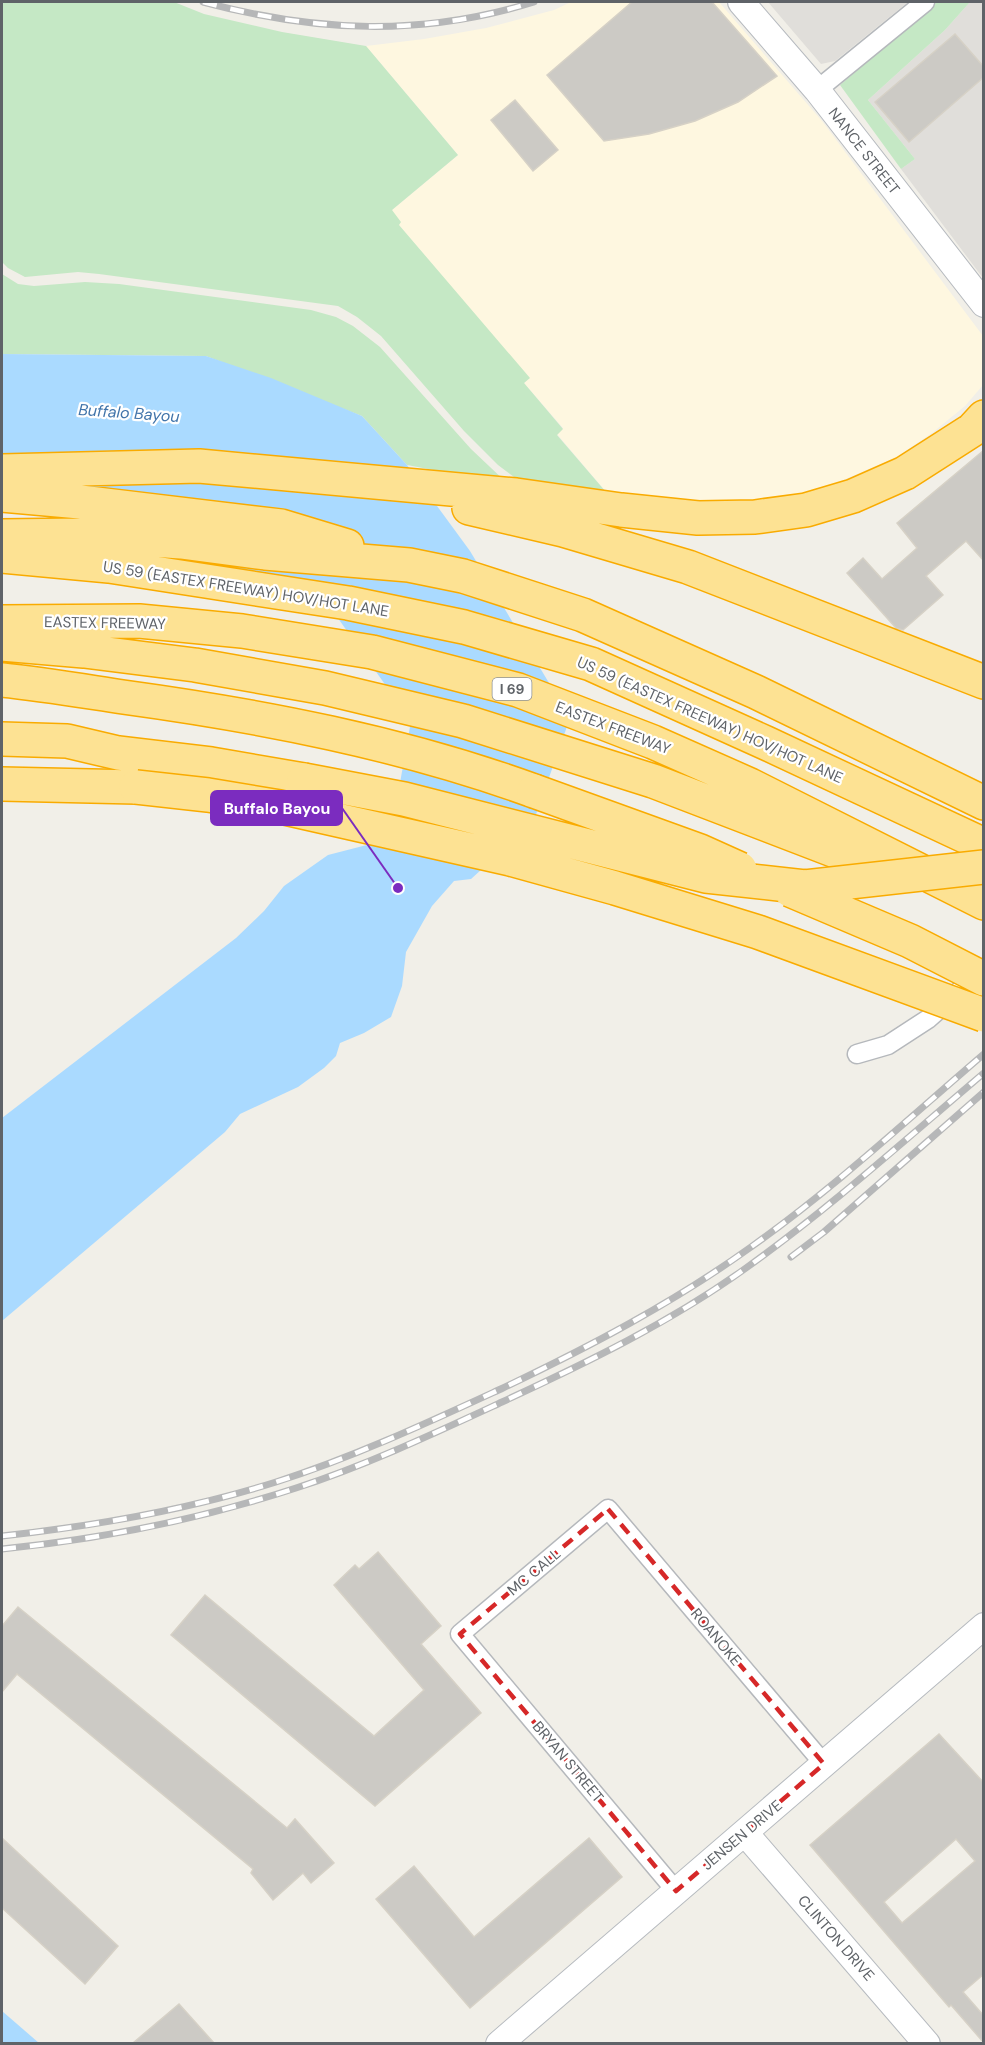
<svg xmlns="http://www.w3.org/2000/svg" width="985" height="2045" font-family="'DM Sans',sans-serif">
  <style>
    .commercial { fill: #fef7e0 }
    .industrial { fill: #e0deda }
    .green { fill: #c5e8c5 }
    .water { fill: #aadaff }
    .building { fill: #cccac5; stroke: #d6d1c6; stroke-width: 1.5; fill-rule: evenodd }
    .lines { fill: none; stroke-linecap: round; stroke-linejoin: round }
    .street-casing { stroke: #b5b8bc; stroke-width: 21 }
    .secondary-casing { stroke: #b6babf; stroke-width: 28 }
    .highway-casing { stroke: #f9ab00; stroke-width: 36 }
    .street { stroke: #fff; stroke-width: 18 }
    .secondary { stroke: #fff; stroke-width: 26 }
    .highway { stroke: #fde293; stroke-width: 33 }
    .rail-casing { stroke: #b6b7b8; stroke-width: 7 }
    .rail { stroke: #fff; stroke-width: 4.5; stroke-dasharray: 14; stroke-linecap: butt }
    .highway-bridge-casing { stroke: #f9ab00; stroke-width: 36; stroke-linecap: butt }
    .highway-bridge { stroke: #fde293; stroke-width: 33 }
    .marked { fill: none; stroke: #d62828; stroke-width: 4.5; stroke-dasharray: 12 8; stroke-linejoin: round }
    .labels { text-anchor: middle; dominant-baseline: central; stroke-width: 4.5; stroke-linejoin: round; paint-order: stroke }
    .shield { fill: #fff; stroke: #8f9295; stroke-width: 1.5 }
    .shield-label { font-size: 14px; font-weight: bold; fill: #5f6368 }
    .street-label { font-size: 15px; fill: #5f6368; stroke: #fff }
    .water-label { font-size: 16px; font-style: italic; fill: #4174aa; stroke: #fff }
    .leader { fill: none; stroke: #7b2cbf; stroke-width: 2 }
    .callout-dot { fill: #7b2cbf; stroke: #fff; stroke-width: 2 }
    .callout { fill: #7b2cbf; stroke: #7b2cbf; stroke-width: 2 }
    .callout-label { font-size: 16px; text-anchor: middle; font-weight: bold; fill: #fff }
  </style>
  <rect width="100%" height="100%" fill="#f1efe8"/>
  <path class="commercial" d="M571 2H719L822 121 983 336V385L965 406 932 433 895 458 796 500 755 506 612 499 557 434 563 428 524 383 529 378 398 224 392 210 458 155 366 46 424 39 486 28 554 10Z"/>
  <path class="industrial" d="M768 2H908L835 61 821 64Z
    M970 2H983V278L901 169 915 159 868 100 945 30Z"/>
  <path class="green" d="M2 2H174L204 14 282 32 366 46 458 155 392 210 401 222 399 225 530 378 524 383 563 429 557 435 612 499 526 486 498 465 464 431 381 336 357 317 338 306 99 274 78 272 25 277 8 268 2 262Z
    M937 2H970L945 30 868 100 915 159 901 169 840 85Z
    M2 274 18 284 34 286 85 282 119 284 311 310 336 317 353 326 380 347 471 449 508 484 407 465 362 416 206 356 2 354Z"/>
  <path class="water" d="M2 354 206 356 271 378 362 416 407 465 470 551 570 718 533 823 471 879 454 881 432 906 406 952 402 986 391 1017 364 1033 340 1043 336 1056 324 1068 298 1087 240 1114 225 1132 2 1321V1118L236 938 264 911 284 886 328 855 390 839 411 721 325 600 2 504Z
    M2 2011 39 2043H2Z"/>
  <path class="building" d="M632 2H712L777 76 738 102 695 121 649 134 604 141 547 75Z
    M955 34 984 67V77L909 142 875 102Z
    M515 100 558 150 533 171 491 120Z
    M984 450V561L966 541 926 576 943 595 903 630 896 628 847 573 863 558 882 579 917 548 897 523Z
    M378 1552 441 1626 421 1644 481 1713 375 1806 171 1635 205 1595 374 1736 424 1690 334 1585 355 1565 359 1569Z
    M18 1607 287 1828 295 1819 334 1863 311 1883 303 1873 273 1900 251 1873 253 1869 17 1674 2 1692V1626Z
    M939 1734 984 1783V1974L963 1992 984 2016V2043L951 2005 949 2007 810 1845ZM956 1839 975 1861 902 1923 884 1902Z
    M2 1838 118 1946 85 1984 2 1908Z
    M589 1838 622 1877 470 2008 376 1899 414 1866 474 1937Z
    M179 2004 214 2043H133Z"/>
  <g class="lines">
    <g class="street-casing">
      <path id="street" d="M817 90 925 2
        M857 1054 888 1045 928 1019 982 971
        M676 1891 460 1634 608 1509 824 1764"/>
    </g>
    <g class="secondary-casing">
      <path id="secondary" d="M741 2 817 90 984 304
        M745 1833 927 2044
        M499 2044 984 1626"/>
    </g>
    <g class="highway-casing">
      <path id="highway" d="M2 471 199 466 516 495 621 510 698 518 755 517 806 510 853 496 905 473 972 430 984 417
        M2 495 80 502 281 526 347 546
        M469 508 563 530 688 567 984 682
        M2 536 84 535 181 542 265 553 409 565 463 576 583 615 756 692 984 803
        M2 556 109 566 348 603 464 627 591 664 766 743 984 845
        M2 622 139 621 242 631 372 652 518 690 653 742 750 785 984 903
        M2 644 84 651 195 665 325 688 463 721 653 781 859 860
        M2 680C42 684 83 691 123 697 262 716 402 743 534 791
        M2 739 67 741 118 753 211 764 304 780
        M2 784 136 787"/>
    </g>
    <use href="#street" class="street"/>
    <use href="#secondary" class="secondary"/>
    <use href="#highway" class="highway"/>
    <g class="rail-casing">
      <path id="rail" d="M203 2C316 32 421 37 534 2
        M791 1257 824 1232 984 1092
        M2 1536C94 1526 187 1510 276 1482 354 1457 429 1422 503 1388 589 1347 673 1303 751 1247 833 1189 907 1120 984 1054
        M2 1549C102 1539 201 1519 296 1488 367 1465 435 1433 502 1402 586 1363 671 1322 746 1268 830 1208 906 1139 984 1073"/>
    </g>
    <use href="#rail" class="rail"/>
    <g class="highway-bridge-casing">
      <path id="highway-bridge" d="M304 780 404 799 706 876 805 887 984 867
        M136 787 208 795 280 807 510 859 615 888 758 932 984 1015
        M534 791 700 851 740 869
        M790 890 910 941 984 979"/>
    </g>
    <use href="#highway-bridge" class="highway-bridge"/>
  </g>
  <path class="marked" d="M608 1509 824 1764 676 1891 460 1634Z"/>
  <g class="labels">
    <rect class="shield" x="492.5" y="678" width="39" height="22" rx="4.5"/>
    <g class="shield-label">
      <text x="512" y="689">I 69</text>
    </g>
    <g class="street-label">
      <text transform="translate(864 151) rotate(52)">NANCE STREET</text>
      <text transform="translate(246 589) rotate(9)">US 59 (EASTEX FREEWAY) HOV/HOT LANE</text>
      <text transform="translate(105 623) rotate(1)">EASTEX FREEWAY</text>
      <text transform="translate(710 720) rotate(24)">US 59 (EASTEX FREEWAY) HOV/HOT LANE</text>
      <text transform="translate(613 728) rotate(21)">EASTEX FREEWAY</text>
      <text transform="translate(534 1572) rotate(-40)">MC CALL</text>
      <text transform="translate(716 1637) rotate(50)">ROANOKE</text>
      <text transform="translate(568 1762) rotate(50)">BRYAN STREET</text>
      <text transform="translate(742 1835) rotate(-40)">JENSEN DRIVE</text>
      <text transform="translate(836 1938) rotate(49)">CLINTON DRIVE</text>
    </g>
    <g class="water-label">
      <text transform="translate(129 413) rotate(4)">Buffalo Bayou</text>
    </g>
  </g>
  <path class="leader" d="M398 888L342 808"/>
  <circle class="callout-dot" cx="398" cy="888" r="6"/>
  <rect class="callout" x="211" y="791" width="131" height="34" rx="6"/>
  <g class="callout-label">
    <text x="277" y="814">Buffalo Bayou</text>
  </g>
  <rect width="985" height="2045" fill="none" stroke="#5f6368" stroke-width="6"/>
</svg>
